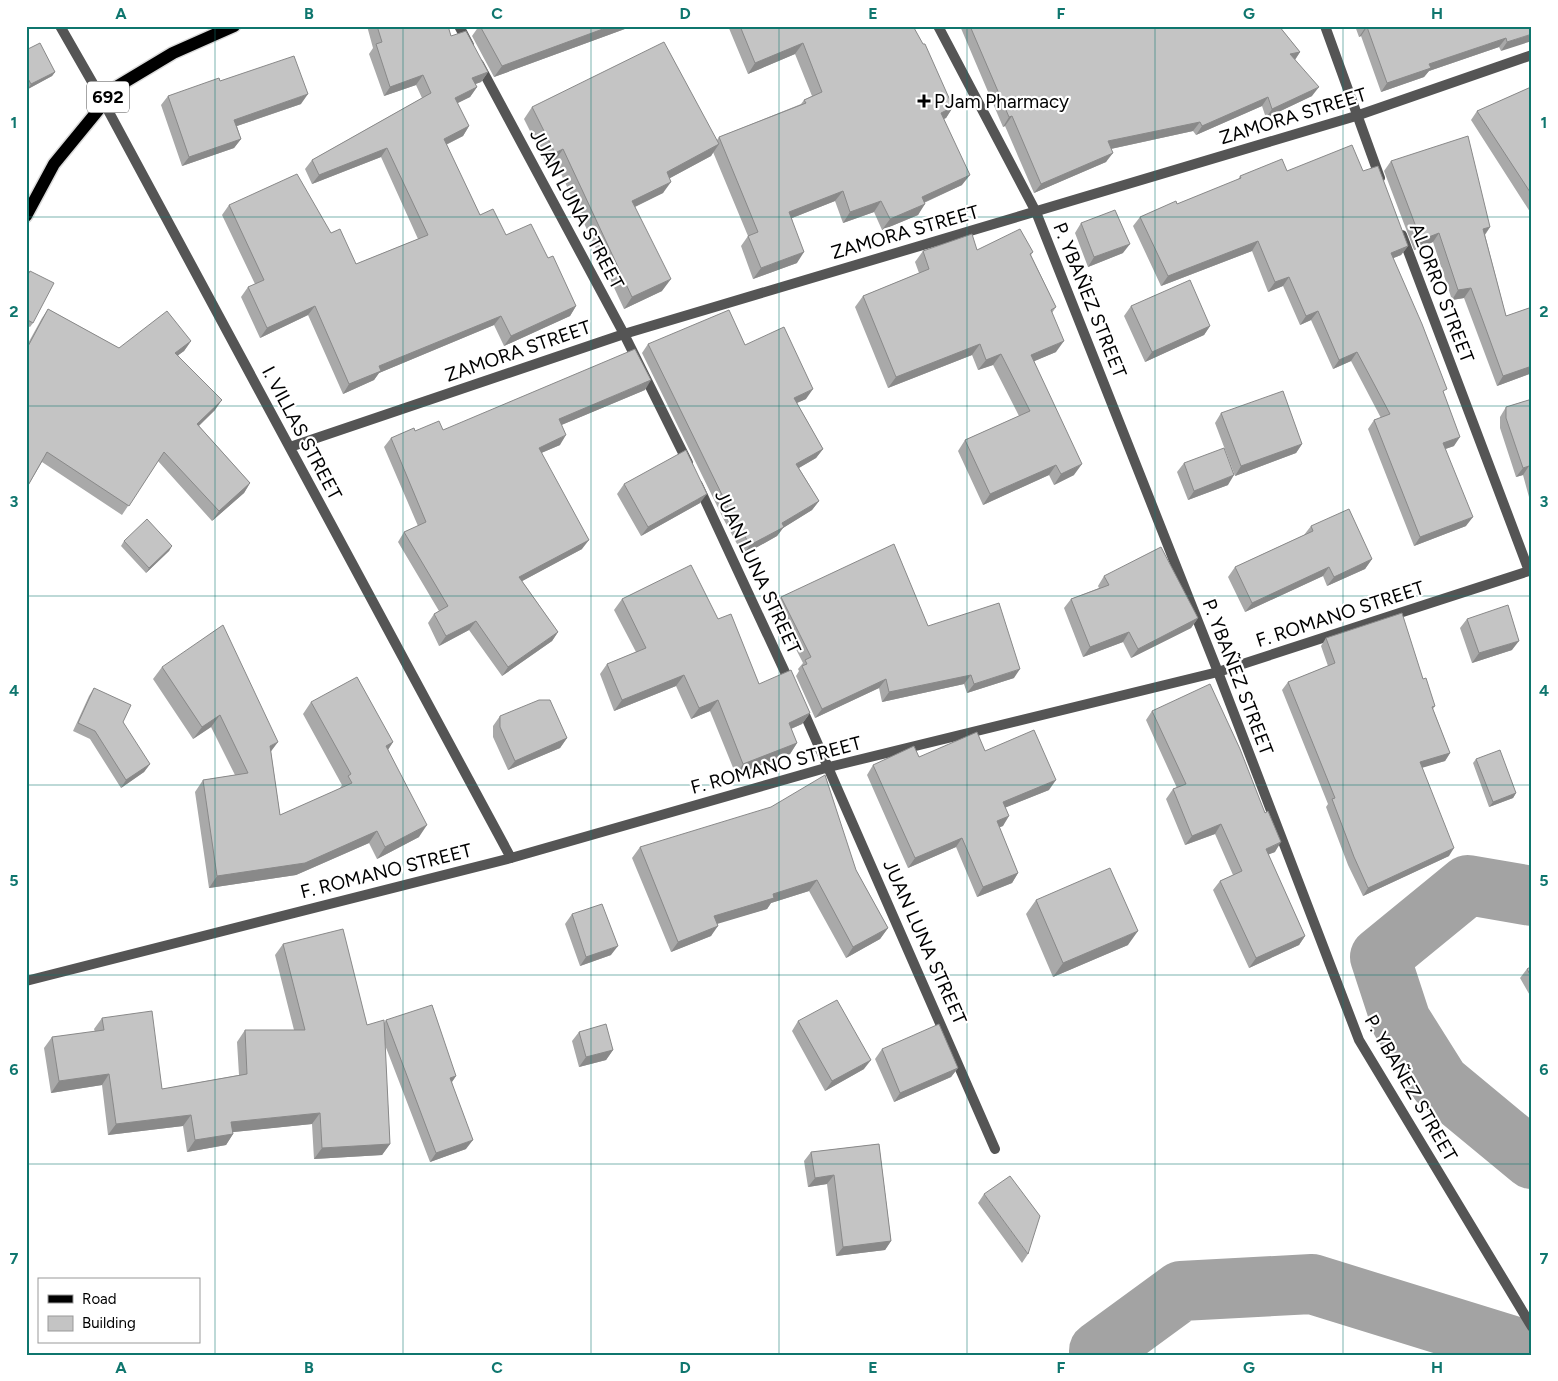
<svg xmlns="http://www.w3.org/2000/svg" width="1558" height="1381" font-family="Figtree,sans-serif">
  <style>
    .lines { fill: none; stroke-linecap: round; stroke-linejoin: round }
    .river { stroke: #a3a3a3; stroke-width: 60 }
    .primary-casing { stroke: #dbdbdb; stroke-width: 15 }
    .minor { stroke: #555; stroke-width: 10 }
    .tertiary { stroke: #555; stroke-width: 10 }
    .primary { stroke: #000; stroke-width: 12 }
    .wall { fill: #a9a9a9 }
    .shaded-wall { fill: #898989 }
    .building { fill: #c4c4c4; stroke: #898989 }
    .grid { fill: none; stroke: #0f766e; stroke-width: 1; stroke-opacity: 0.55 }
    .poi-dot { fill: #000; stroke: #fff; stroke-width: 2 }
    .labels { text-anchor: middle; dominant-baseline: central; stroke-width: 4.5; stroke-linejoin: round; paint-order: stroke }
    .shield { fill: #fff; stroke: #4c4c4c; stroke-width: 1 }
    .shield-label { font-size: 18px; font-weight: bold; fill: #000 }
    .poi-label { font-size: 19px; fill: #000; stroke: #fff; text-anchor: start }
    .street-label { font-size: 19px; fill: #000; stroke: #fff }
    .neatline { fill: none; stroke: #0f766e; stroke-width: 2 }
    .grid-label { font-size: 16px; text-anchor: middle; font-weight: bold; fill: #0f766e }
  </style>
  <rect width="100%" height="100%" fill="#fff"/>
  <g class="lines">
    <path class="river" d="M1532 896 1468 885 1380 957 1401 1021 1440 1083 1532 1159
      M1099 1355V1351L1181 1291 1312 1284 1532 1352"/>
    <g class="primary-casing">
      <path id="primary" d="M26 216 54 164 118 86 173 53 234 26"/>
    </g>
    <path class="minor" d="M60 26 103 101 511 858
      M459 26 469 45
      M1325 26 1380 178
      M479 64 624 334 688 463
      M1402 235 1529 571
      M290 447 624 334 1356 116 1532 55
      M698 485 790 683
      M802 708 995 1149
      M26 981 511 858 829 767 1218 672 1532 570"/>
    <path class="tertiary" d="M938 26 1036 212 1218 672 1359 1040 1532 1327"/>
    <use href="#primary" class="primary"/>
  </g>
  <path class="wall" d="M367 26H448L451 36 488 72 481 82 475 84 477 87 470 97 457 103 469 126 463 136 446 145 480 215 506 235 548 258 576 306 570 316 504 346 494 325 379 373 374 380 343 394 308 315 260 338 241 297 248 287 255 284 222 215 229 205 331 233 356 264 418 239 381 157 312 184 305 169 312 160 422 98 416 85 384 96 369 54 373 48Z
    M479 26H633L494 77 472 36Z
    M728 26H913L953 107 946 118 944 119 962 185 924 203 918 215 882 230 874 212 843 223 835 201 792 218 797 263 753 279 741 246 748 236 713 152 711 156 670 178 663 193 635 207 662 291 624 309 555 161 547 165 524 119 532 107 717 140 719 137 801 104 804 100 812 96 795 54 748 74Z
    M960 26H1279L1300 52 1295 60 1312 96 1266 118 1262 106 1196 135 1193 131 1111 149 1106 162 1034 193 1005 126 1003 127Z
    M1355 26H1532L1501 51 1499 47 1429 71 1424 77 1381 92 1361 36 1359 37Z
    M26 50 55 72 52 76 28 89 26 86Z
    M220 81 301 104 237 126 241 139 234 148 182 166 161 105 168 96Z
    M1532 87V215L1471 120 1477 111Z
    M1391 161 1490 227 1485 235 1506 316 1532 307V373L1497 386 1464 298 1452 300 1433 242 1414 250 1384 171Z
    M1287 171H1363L1408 246 1401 255 1393 258 1444 394 1454 446 1445 449 1466 526 1414 546 1368 429 1374 420 1381 418 1351 361 1333 369 1311 320 1300 325 1283 286 1268 292 1252 251 1161 286 1133 226 1140 217 1177 204 1238 180 1240 176Z
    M1081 223 1123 253 1088 267 1075 233Z
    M977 250 1033 252 1031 255 1056 307 1052 313 1056 352 1034 361 1074 475 1054 485 1049 475 983 505 958 451 965 440 1019 416 993 365 978 370 972 355 888 388 855 307 863 296 919 273 915 262 923 251Z
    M30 271 33 323 30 327 26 325V277Z
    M1131 306 1210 326 1204 335 1145 362 1124 316Z
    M48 309 119 348 191 341 184 351 178 355 215 410 199 426 250 483 244 493 212 521 158 461 122 515 42 462 26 489V347L42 318Z
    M648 344 745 345 806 399 797 403 823 449 816 458 799 468 819 501 812 510 783 528 777 536 743 555 724 520 642 353Z
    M645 390 561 425 560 445 541 453 582 549 522 581 558 632 552 641 502 676 469 630 439 646 428 623 434 614 439 611 398 542 404 532 418 526 384 447 391 438 415 431 443 430Z
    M1532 399V508L1523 475 1516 477 1500 428V417L1506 407Z
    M1221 413 1302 444 1296 453 1235 476 1215 423Z
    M1184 463 1228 485 1188 500 1177 472Z
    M624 484 700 503 641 536 617 494Z
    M1311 526 1372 559 1365 569 1327 586 1323 576 1245 612 1228 577 1235 567 1304 535Z
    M124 541 172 546 169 551 146 573 121 546Z
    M1104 576 1198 618 1191 628 1131 658 1123 642 1083 657 1064 608 1071 599 1099 588 1098 586Z
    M781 597 928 626 1014 678 967 693 964 684 882 702 879 688 815 718 796 676 799 671 798 669 803 663 774 606Z
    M622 599 718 619 759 684 810 713 802 724 791 729 797 743 790 754 736 775 710 711 691 719 676 686 614 711 600 674 607 664 636 652 614 610Z
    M1467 619 1512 650 1472 663 1460 628Z
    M1326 638 1423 679 1435 706 1433 709 1450 753 1445 761 1422 767 1449 856 1363 896 1348 865 1326 807 1328 804 1282 690 1288 682 1328 666 1321 646Z
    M162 667 271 752 280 815 340 789V788L342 785 303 714 311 702 393 742 388 750 419 837 377 859 369 843 296 875 209 888 195 792 203 780 235 775 211 727 193 739 153 679Z
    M94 688 150 764 144 772 121 788 90 739 73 731 89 696Z
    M1152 711 1275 852 1268 854 1305 936 1299 945 1249 968 1213 890 1220 881 1233 875 1215 834 1185 845 1166 799 1173 789 1177 788 1146 720Z
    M500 716 567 738 560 748 508 770 493 737V726Z
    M985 751 1049 790 1006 807 1003 826 999 827 1018 873 1012 883 977 897 956 847 908 868 867 775 873 765 919 757Z
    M1476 759 1516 793 1513 798 1489 807 1473 763Z
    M640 847 856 870 888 928 880 939 846 958 809 891 771 903 767 909 717 923 711 936 671 952 632 858Z
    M1036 900 1128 945 1053 977 1026 914Z
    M572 914 611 955 580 966 565 924Z
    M283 944 367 1025 384 1023 386 1020 456 1076 452 1082 466 1149 430 1162 385 1045 390 1144 382 1155 314 1159 312 1124 233 1132V1134L226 1145 187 1152 183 1126 108 1135 102 1085 51 1093 44 1048 52 1037 95 1032 94 1029 102 1018 162 1089 239 1075 237 1042 245 1030H294L275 955Z
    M1532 966V999L1520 978 1527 969Z
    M798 1021 864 1069 825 1091 792 1031Z
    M579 1032 613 1050 606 1060 579 1067 572 1041Z
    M882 1049 958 1068 951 1077 894 1102 875 1059Z
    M879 1144 891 1241 885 1250 836 1256 827 1184 808 1187 804 1161 811 1152Z
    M984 1194 1028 1254 1022 1263 978 1203Z"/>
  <path class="shaded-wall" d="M611 26H633L494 77 502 66Z
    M1367 27 1361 36 1359 37 1365 28Z
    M1532 34V41L1501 51 1507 42Z
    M1506 38 1499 47 1429 71 1424 77 1381 92 1387 83 1429 64Z
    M803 43 795 54 748 74 755 63Z
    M1300 52 1294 61 1290 54Z
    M55 72 52 76 28 89 31 84Z
    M488 72 481 82 465 88 472 78Z
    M423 75 416 85 384 96 390 87Z
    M477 87 470 97 448 108 455 98Z
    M1319 87 1312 96 1266 118 1272 109Z
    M308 94 301 104 228 129 234 120Z
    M1268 97 1262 106 1196 135 1202 126Z
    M953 107 946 118 933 123 941 113Z
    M1012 116 1005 126 1003 127 1009 117Z
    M1200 122 1193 131 1101 151 1108 141Z
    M469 126 463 136 437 149 444 139Z
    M241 139 234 148 182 166 189 157Z
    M719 144 711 156 659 184 667 172Z
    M387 148 381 157 312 184 319 175Z
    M563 149 555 161 547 165 555 153Z
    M1113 153 1106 162 1034 193 1041 184Z
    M970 175 962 185 914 207 922 197Z
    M671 182 663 193 624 212 632 201Z
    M843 191 835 201 782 222 789 212Z
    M881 201 874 212 843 223 850 212Z
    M925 204 918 215 882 230 890 219Z
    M1490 227 1483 237V229Z
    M1439 233 1433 242 1414 250 1421 240Z
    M1258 241 1252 251 1161 286 1168 276Z
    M1130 244 1123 253 1088 267 1094 257Z
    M1408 246 1401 255 1384 262 1391 253Z
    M804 252 797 263 753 279 761 268Z
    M1289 277 1283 286 1268 292 1275 282Z
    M671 279 662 291 624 309 632 297Z
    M1471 288 1464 298 1452 300 1458 290Z
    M315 306 308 315 260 338 267 328Z
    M576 306 570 316 504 346 511 336Z
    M1318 311 1311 320 1300 325 1306 316Z
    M501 316 494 325 379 373 374 380 343 394 349 384 379 366Z
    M1210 326 1204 335 1145 362 1152 352Z
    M191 341 184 351 169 362 175 353Z
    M1064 341 1056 352 1023 366 1031 355Z
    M980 344 972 355 888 388 896 377Z
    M1357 352 1351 361 1333 369 1339 360Z
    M1001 354 993 365 978 370 986 360Z
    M1532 366V373L1497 386 1503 376Z
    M651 380 645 390 552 429 559 419Z
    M813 389 806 399 787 407 794 398Z
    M222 400 215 410 190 434 197 424Z
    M566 435 560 445 532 457 539 448Z
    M1460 437 1454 446 1437 452 1443 443Z
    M1302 444 1296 453 1235 476 1241 466Z
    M823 449 816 458 790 473 796 464Z
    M1082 464 1074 475 1054 485 1061 474Z
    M1056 465 1049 475 983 505 990 494Z
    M1529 466 1523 475 1516 477 1523 468Z
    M1234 475 1228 485 1188 500 1194 491Z
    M250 483 244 493 212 521 219 511Z
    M707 494 700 503 641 536 648 527Z
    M819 501 812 510 783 528 777 536 743 555 750 545 782 523Z
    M1473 517 1466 526 1414 546 1420 537Z
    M589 540 582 549 513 586 519 577Z
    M172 546 169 551 146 573 149 568Z
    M1372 559 1365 569 1327 586 1334 577Z
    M1329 567 1323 576 1245 612 1252 603Z
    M1198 618 1191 628 1131 658 1138 649Z
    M476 621 469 630 439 646 446 636Z
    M558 632 552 641 502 676 508 667Z
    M1129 632 1123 642 1083 657 1090 647Z
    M1519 641 1512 650 1472 663 1479 653Z
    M1020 669 1014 678 967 693 974 684Z
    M684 675 676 686 614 711 622 700Z
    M971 675 964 684 882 702 889 692Z
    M886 679 879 688 815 718 822 709Z
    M718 700 710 711 691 719 699 708Z
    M810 713 802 724 781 733 789 723Z
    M220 715 211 727 193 739 202 727Z
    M567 738 560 748 508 770 515 761Z
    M278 742 269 754 270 746Z
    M393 742 385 754 386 746Z
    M797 743 790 754 736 775 743 764Z
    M1450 753 1445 761 1415 770 1420 762Z
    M150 764 144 772 121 788 126 780Z
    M1056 780 1049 790 997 811 1003 802Z
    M1516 793 1513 798 1489 807 1493 802Z
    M1009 816 1003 826 990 831 997 821Z
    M1221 824 1215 834 1185 845 1192 836Z
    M427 825 419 837 377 859 385 847Z
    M377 831 369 843 296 875 209 888 217 876Z
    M962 838 956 847 908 868 915 858Z
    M1281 842 1275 852 1259 858 1266 849Z
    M1454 848 1449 856 1363 896 1368 888Z
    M1018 873 1012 883 977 897 983 887Z
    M817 880 809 891 771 903 767 909 707 927 714 916 773 894Z
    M718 926 711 936 671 952 678 942Z
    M888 928 880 939 846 958 853 947Z
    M1138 931 1128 945 1053 977 1063 963Z
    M1305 936 1299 945 1249 968 1256 958Z
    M618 946 611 955 580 966 586 957Z
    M613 1050 606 1060 579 1067 586 1057Z
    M871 1060 864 1069 825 1091 832 1081Z
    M958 1068 951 1077 894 1102 900 1093Z
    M109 1074 102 1085 51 1093 59 1081Z
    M456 1076 449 1086 450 1078Z
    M320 1113 312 1124 224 1133 231 1122Z
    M191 1115 183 1126 108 1135 116 1124Z
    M233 1134 226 1145 187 1152 195 1140Z
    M473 1140 466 1149 430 1162 436 1153Z
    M390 1144 382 1155 314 1159 322 1148Z
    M834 1175 827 1184 808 1187 815 1178Z
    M891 1241 885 1250 836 1256 843 1247Z"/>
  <path class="building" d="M377 26H448L451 36 466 31 488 72 472 78 477 87 455 98 469 126 444 139 480 215 493 209 506 235 531 224 548 258 553 256 576 306 511 336 501 316 379 366 381 371 349 384 315 306 267 328 248 287 264 280 229 205 297 174 331 233 340 229 356 264 428 235 387 148 319 175 312 160 431 93 423 75 390 87 376 44 382 42Z
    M480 26H611L502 66Z
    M740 26H913L923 44H925L953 107 941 113 970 175 922 197 925 204 890 219 881 201 850 212 843 191 789 212 804 252 761 268 748 236 758 232 719 137 806 103 804 100 822 92 803 43 755 63Z
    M970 26H1279L1300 52 1290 54 1319 87 1272 109 1268 97 1202 126 1200 122 1108 141 1113 153 1041 184 1012 116 1009 117Z
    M1365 26H1532V34L1507 42 1506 38 1429 64 1431 68 1387 83 1367 27 1365 28Z
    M664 42 719 144 667 172 671 182 632 201 671 279 632 297 563 149 555 153 532 107Z
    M40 43 55 72 31 84 26 75V50Z
    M294 56 308 94 234 120 241 139 189 157 168 96 219 78 220 81Z
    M1531 87H1532V195L1477 111Z
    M1468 136 1490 227 1483 229 1506 316 1532 307V366L1503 376 1471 288 1458 290 1439 233 1421 240 1391 161Z
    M1352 145 1363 171 1378 166 1408 246 1391 253 1422 324 1447 389 1443 391 1460 437 1443 443 1473 517 1420 537 1374 420 1390 414 1357 352 1339 360 1318 311 1306 316 1289 277 1275 282 1258 241 1168 276 1140 217 1176 201 1177 204 1241 178 1240 176 1282 159 1287 171Z
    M1115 210 1130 244 1094 257 1081 223Z
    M1020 229 1033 252 1030 254 1056 307 1051 310 1064 341 1031 355 1082 464 1061 474 1056 465 990 494 965 440 1030 411 1001 354 986 360 980 344 896 377 863 296 929 269 923 251 972 234 977 250Z
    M30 271 54 283 33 323 26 319V278Z
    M1190 280 1210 326 1152 352 1131 306Z
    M48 309 119 348 167 311 191 341 175 353 222 400 197 424 250 483 219 511 164 452 129 506 47 452 26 489V350Z
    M729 310 745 345 784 327 813 389 794 398 823 449 796 464 819 501 782 523 784 527 750 545 730 511 648 344Z
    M635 349 651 380 559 419 566 435 539 448 589 540 519 577 558 632 508 667 476 621 446 636 434 614 448 606 404 532 426 522 391 438 414 428 415 431 439 421 443 430Z
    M1283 391 1302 444 1241 466 1221 413Z
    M1532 399V475L1529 466 1523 468 1506 418V407Z
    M1224 448 1234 475 1194 491 1184 463Z
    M686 450 707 494 648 527 624 484Z
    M1349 509 1372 559 1334 577 1329 567 1252 603 1235 567 1313 531 1311 526Z
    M147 519 172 546 149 568 124 541Z
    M894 544 928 626 999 603 1020 669 974 684 971 675 889 692 886 679 822 709 802 666 807 664 805 660 811 657 781 597Z
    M1161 547 1198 618 1138 649 1129 632 1090 647 1071 599 1109 585 1104 576Z
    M691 565 718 619 731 614 759 684 791 670 810 713 789 723 797 743 743 764 718 700 699 708 684 675 622 700 607 664 646 648 622 599Z
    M1508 605 1519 641 1479 653 1467 619Z
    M1402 613 1423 679 1426 678 1435 706 1432 707 1450 753 1420 762 1454 848 1368 888 1354 857 1332 799 1335 798 1288 682 1335 663 1326 638Z
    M223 625 278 742 270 746 280 815 352 783 348 776 351 774 311 702 357 677 393 742 386 746 427 825 385 847 377 831 305 863 217 876 203 780 248 773 220 715 202 727 162 667Z
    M1210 684 1240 749 1265 813 1268 811 1281 842 1266 849 1305 936 1256 958 1220 881 1242 871 1221 824 1192 836 1173 789 1186 784 1152 711Z
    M94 688 131 705 123 722 150 764 126 780 95 731 78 723Z
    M539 700H550L567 738 515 761 500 727V716Z
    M1034 730 1056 780 1003 802 1009 816 997 821 1018 873 983 887 962 838 915 858 873 765 914 746 919 757 977 732 985 751Z
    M1500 750 1516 793 1493 802 1476 759Z
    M825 775 856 870 888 928 853 947 817 880 773 894 774 898 714 916 718 926 678 942 640 847 771 807Z
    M1110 868 1138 931 1063 963 1036 900Z
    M602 904 618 946 586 957 572 914Z
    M343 929 367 1025 384 1020 390 1144 322 1148 320 1113 231 1122 233 1134 195 1140 191 1115 116 1124 109 1074 59 1081 52 1037 104 1030 102 1018 152 1011 162 1089 247 1074 245 1030H305L283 944Z
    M1532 966V978L1527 969Z
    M837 1000 871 1060 832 1081 798 1021Z
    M432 1005 456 1076 450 1078 473 1140 436 1153 386 1020Z
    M606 1024 613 1050 586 1057 579 1032Z
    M939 1024 958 1068 900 1093 882 1049Z
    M879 1144 891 1241 843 1247 834 1175 815 1178 811 1152Z
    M1010 1176 1040 1216 1028 1254 984 1194Z"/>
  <path class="grid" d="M215 26V1355M403 26V1355M591 26V1355M779 26V1355M967 26V1355M1155 26V1355M1343 26V1355M26 217H1532M26 406H1532M26 596H1532M26 785H1532M26 975H1532M26 1164H1532"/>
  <path class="poi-dot" d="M921.5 93.5h5v5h5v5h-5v5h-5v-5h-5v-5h5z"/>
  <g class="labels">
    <rect class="shield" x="87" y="81.5" width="42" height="31" rx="4"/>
    <g class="shield-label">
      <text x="108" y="97">692</text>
    </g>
    <g class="poi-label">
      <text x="934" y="101">PJam Pharmacy</text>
    </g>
    <g class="street-label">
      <text transform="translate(1293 116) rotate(-17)">ZAMORA STREET</text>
      <text transform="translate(577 209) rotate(62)">JUAN LUNA STREET</text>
      <text transform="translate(905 232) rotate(-16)">ZAMORA STREET</text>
      <text transform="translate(1442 293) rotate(69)">ALORRO STREET</text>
      <text transform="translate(1090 300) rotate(68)">P. YBAÑEZ STREET</text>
      <text transform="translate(518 351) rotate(-19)">ZAMORA STREET</text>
      <text transform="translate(302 433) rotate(62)">I. VILLAS STREET</text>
      <text transform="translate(758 572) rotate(65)">JUAN LUNA STREET</text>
      <text transform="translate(1340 614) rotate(-18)">F. ROMANO STREET</text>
      <text transform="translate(1238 677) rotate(69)">P. YBAÑEZ STREET</text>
      <text transform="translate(776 765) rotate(-15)">F. ROMANO STREET</text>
      <text transform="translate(386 871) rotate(-14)">F. ROMANO STREET</text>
      <text transform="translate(925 942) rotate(66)">JUAN LUNA STREET</text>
      <text transform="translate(1411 1088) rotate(60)">P. YBAÑEZ STREET</text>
    </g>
  </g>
  <rect width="1558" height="1381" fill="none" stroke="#ffffff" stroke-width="55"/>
  <rect x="38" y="1278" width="162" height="65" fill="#ffffff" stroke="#999999"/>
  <rect x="48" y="1295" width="25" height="8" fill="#000000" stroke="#999999"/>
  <text x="82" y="1304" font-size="15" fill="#000000">Road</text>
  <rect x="48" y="1316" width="25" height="15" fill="#c4c4c4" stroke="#999999"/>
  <text x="82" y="1328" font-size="15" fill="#000000">Building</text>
  <rect x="28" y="28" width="1502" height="1326" class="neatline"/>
  <g class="grid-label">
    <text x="121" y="19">A</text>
    <text x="309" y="19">B</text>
    <text x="497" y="19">C</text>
    <text x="685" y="19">D</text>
    <text x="873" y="19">E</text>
    <text x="1061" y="19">F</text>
    <text x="1249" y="19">G</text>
    <text x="1437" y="19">H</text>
    <text x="14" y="128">1</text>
    <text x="1544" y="128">1</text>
    <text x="14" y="317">2</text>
    <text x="1544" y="317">2</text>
    <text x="14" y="507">3</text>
    <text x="1544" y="507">3</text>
    <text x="14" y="696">4</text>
    <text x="1544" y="696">4</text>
    <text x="14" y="886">5</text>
    <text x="1544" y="886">5</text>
    <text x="14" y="1075">6</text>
    <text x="1544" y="1075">6</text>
    <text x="14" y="1264">7</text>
    <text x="1544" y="1264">7</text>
    <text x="121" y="1373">A</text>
    <text x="309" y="1373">B</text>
    <text x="497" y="1373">C</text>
    <text x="685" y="1373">D</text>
    <text x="873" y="1373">E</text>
    <text x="1061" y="1373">F</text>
    <text x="1249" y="1373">G</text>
    <text x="1437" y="1373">H</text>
  </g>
</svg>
